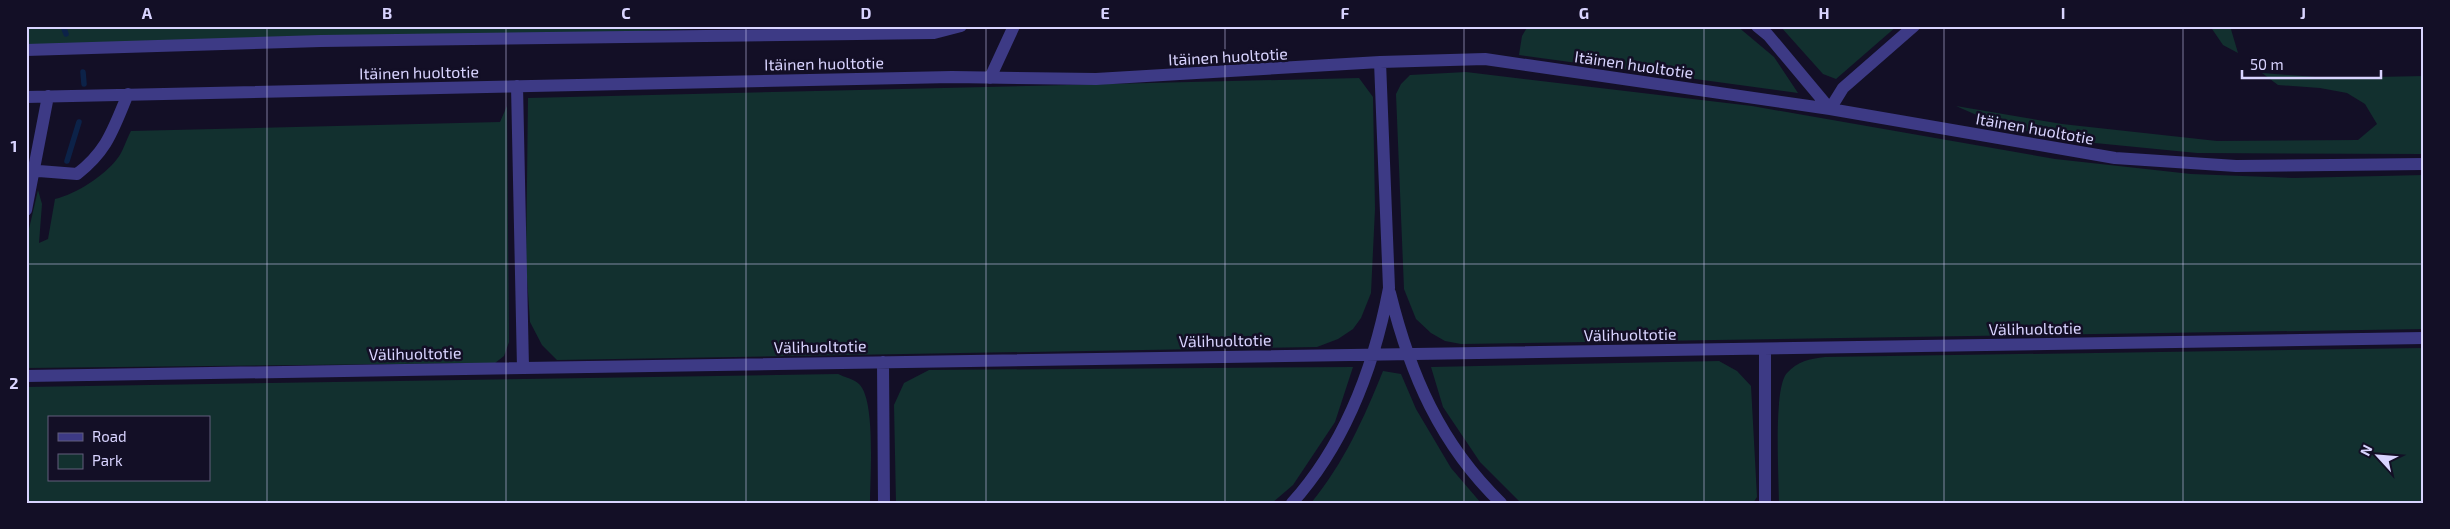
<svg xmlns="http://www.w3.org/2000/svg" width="2450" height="529" font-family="'Exo 2',sans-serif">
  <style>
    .green { fill: #12302f; fill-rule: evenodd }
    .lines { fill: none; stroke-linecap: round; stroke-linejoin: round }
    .stream { stroke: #0c2248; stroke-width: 5.5 }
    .minor { stroke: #3d3a85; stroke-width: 12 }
    .grid { fill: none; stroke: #d9d4ff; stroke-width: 1; stroke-opacity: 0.55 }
    .labels { text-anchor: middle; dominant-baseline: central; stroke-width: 5; stroke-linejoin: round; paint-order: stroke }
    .street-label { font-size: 16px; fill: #d9d4ff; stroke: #130f26 }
    .neatline { fill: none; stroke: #d9d4ff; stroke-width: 2 }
    .grid-label { font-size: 16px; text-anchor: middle; font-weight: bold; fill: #d9d4ff }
  </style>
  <rect width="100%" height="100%" fill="#130f26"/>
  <path class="green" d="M26 26H776L583 33 26 46Z
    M1528 26H1737L1774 57 1798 93 1519 55 1522 36Z
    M1780 26H1897L1836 79 1823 74Z
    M2210 26H2230L2238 53 2223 45Z
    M1466 72 1752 106 2055 159 2191 174 2294 178 2424 175V329L1461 344 1445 341 1431 333 1416 319 1404 289 1396 94 1401 84 1410 75Z
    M2262 73 2329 78 2424 76V154L2197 153 2095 143 2004 127 1956 106 2062 124 2217 141 2358 140 2377 124 2365 104 2347 93 2320 88 2278 85Z
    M1359 78 1373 97 1375 209 1371 293 1361 318 1353 329 1338 339 1317 347 557 360 542 345 530 322 526 263 528 98Z
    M507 106 509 342 504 356 495 363 26 368V242L38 190 42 204 39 243 48 239 55 199C76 194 104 176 117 159 123 152 126 140 131 131L500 122Z
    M2424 348V503H1779C1779 478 1773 388 1787 373 1798 361 1809 359 1825 357Z
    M1719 361 1737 371 1751 386 1757 497 1753 503H1521L1480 462 1443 407 1431 367Z
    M1353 367 1335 422 1293 485 1272 503H896L894 405 904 383 929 370Z
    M1383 371 1401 374 1416 409 1451 468 1481 503H1311C1344 463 1364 418 1383 371Z
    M838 374C844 377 854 379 859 384 876 400 870 478 870 503H26V387ZM49 418H209V480H49Z"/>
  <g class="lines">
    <path class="stream" d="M63 26 66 34
      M83 72 84 84
      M67 161 79 122"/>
    <path class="minor" d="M1757 26 1768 35 1830 109 1843 88 1914 26
      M26 50 321 41 934 33 961 26
      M990 78 1014 26
      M517 86 523 368
      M26 97 952 77 1096 79 1380 62 1485 59 1830 109 2115 158 2236 166 2424 164
      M26 170 77 174C108 150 113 129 128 94
      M26 210 48 96
      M1390 293C1410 374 1440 444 1501 503
      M1765 349V503
      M883 362 884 503
      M26 376 2424 338
      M1292 503C1346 443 1374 367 1389 288L1380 62"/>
  </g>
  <path class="grid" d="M267 26V503M506 26V503M746 26V503M986 26V503M1225 26V503M1464 26V503M1704 26V503M1944 26V503M2183 26V503M26 264H2424"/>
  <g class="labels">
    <g class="street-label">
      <text transform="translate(1228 56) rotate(-3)">Itäinen huoltotie</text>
      <text transform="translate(824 63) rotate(-1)">Itäinen huoltotie</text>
      <text transform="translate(1634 64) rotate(8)">Itäinen huoltotie</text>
      <text transform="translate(419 72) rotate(-1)">Itäinen huoltotie</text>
      <text transform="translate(2035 128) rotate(10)">Itäinen huoltotie</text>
      <text transform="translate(2035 328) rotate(-1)">Välihuoltotie</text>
      <text transform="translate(1630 334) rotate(-1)">Välihuoltotie</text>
      <text transform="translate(1225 340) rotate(-1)">Välihuoltotie</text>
      <text transform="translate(820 346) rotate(-1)">Välihuoltotie</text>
      <text transform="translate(415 353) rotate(-1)">Välihuoltotie</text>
    </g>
  </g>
  <rect width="2450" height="529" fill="none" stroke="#130f26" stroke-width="55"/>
  <rect x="48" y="416" width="162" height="65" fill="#130f26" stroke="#625e7d"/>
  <rect x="58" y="433" width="25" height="8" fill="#3d3a85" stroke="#625e7d"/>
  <text x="92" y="442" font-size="15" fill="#d9d4ff">Road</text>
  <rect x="58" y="454" width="25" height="15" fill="#12302f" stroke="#625e7d"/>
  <text x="92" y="466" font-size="15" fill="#d9d4ff">Park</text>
  <g transform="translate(2378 456) rotate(296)" stroke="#130f26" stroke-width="4" paint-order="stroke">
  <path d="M0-4L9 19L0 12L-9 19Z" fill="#d9d4ff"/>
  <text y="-8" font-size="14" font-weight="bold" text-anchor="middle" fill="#d9d4ff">N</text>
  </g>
  <path d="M2242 70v8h139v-8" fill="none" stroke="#d9d4ff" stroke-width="2.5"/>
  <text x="2250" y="70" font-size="15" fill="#d9d4ff" stroke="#130f26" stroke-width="4" paint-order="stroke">50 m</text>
  <rect x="28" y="28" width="2394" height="474" class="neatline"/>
  <g class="grid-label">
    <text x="147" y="19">A</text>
    <text x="387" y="19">B</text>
    <text x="626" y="19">C</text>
    <text x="866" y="19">D</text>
    <text x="1105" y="19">E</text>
    <text x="1345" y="19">F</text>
    <text x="1584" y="19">G</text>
    <text x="1824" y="19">H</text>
    <text x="2063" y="19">I</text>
    <text x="2303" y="19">J</text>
    <text x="14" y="152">1</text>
    <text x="14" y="389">2</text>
  </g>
</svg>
